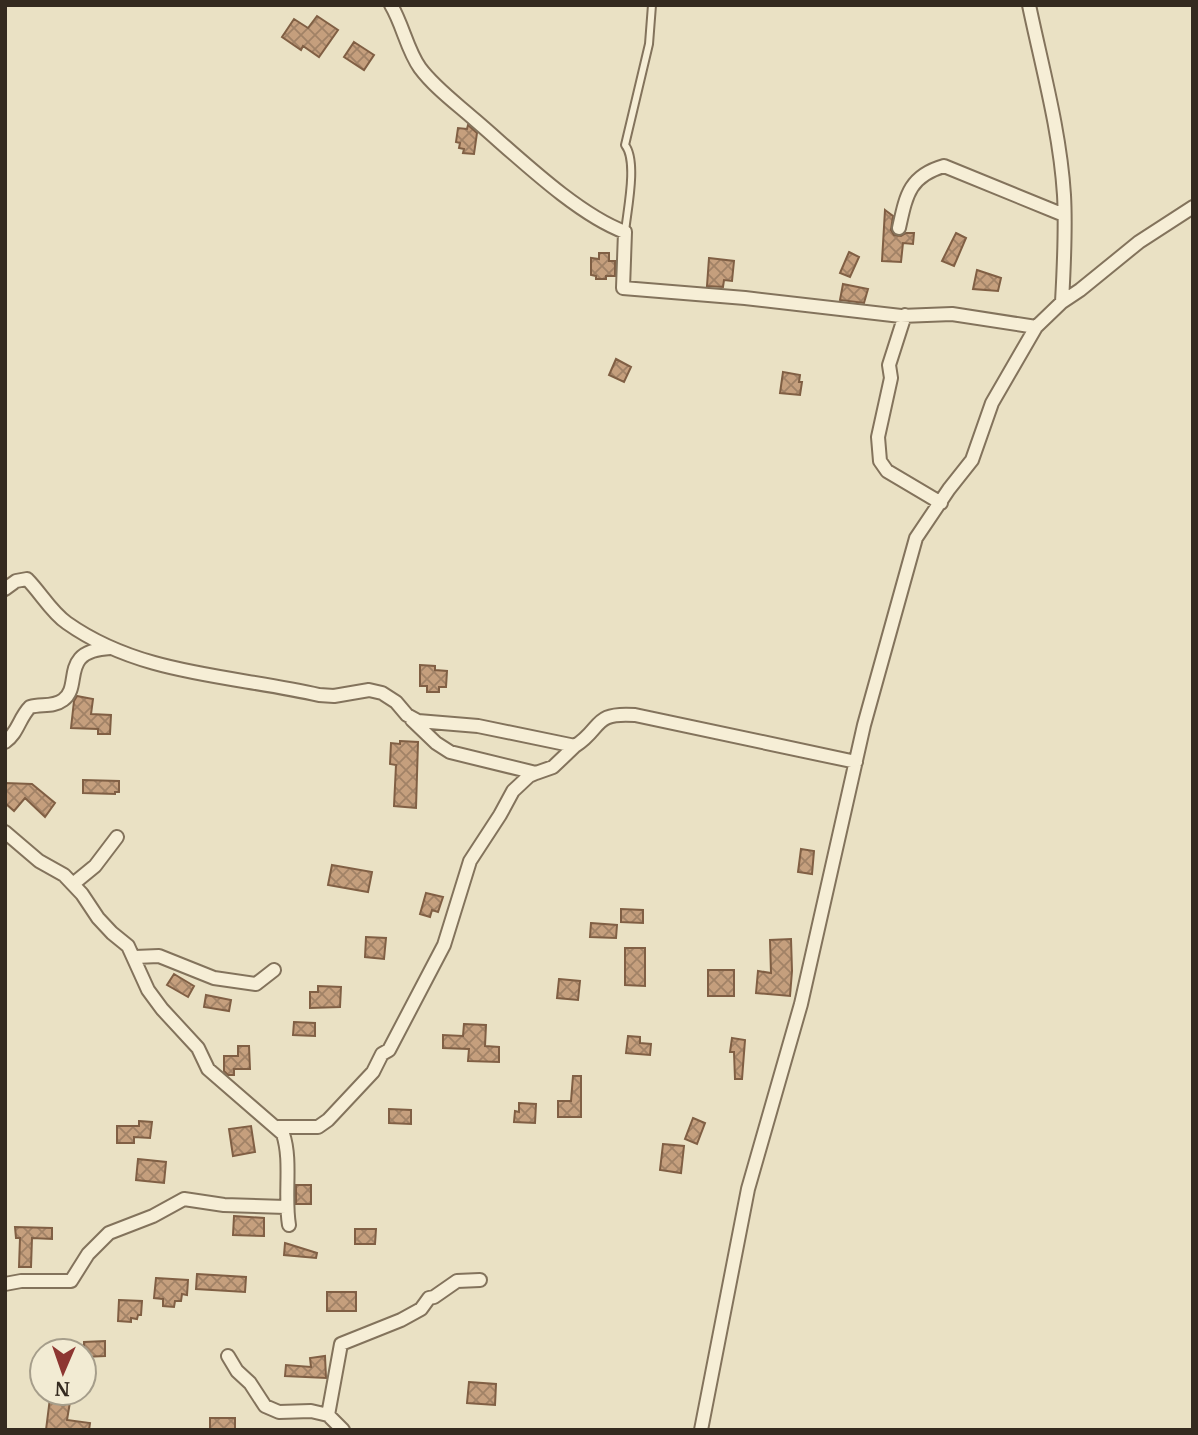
<svg xmlns="http://www.w3.org/2000/svg" width="1198" height="1435" font-family="Merriweather,serif">
  <style>
    .building { fill: url(#building-cross-hatch); stroke: #805f44; stroke-width: 2 }
    .lines { fill: none; stroke-linecap: round; stroke-linejoin: round }
    .lane-casing { stroke: #83735c; stroke-width: 10 }
    .street-casing { stroke: #83735c; stroke-width: 16 }
    .lane { stroke: #f6eed6; stroke-width: 6 }
    .street { stroke: #f6eed6; stroke-width: 12 }
  </style>
  <defs>
    <pattern id="building-cross-hatch" width="8" height="8" patternUnits="userSpaceOnUse" patternTransform="scale(1.75)"><rect width="8" height="8" fill="#c59f7d"/><path d="M0 0l8 8M0 8l8-8" fill="none" stroke="#a18266"/></pattern>
  </defs>
  <rect width="100%" height="100%" fill="#eae1c4"/>
  <path class="building" d="M317 16 338 30 319 57 303 46 301 50 282 37 294 19 308 28Z
    M354 42 374 55 364 70 344 57Z
    M468 125 477 133 474 154 463 153 464 149 459 148 460 143 456 142 458 128 467 129Z
    M885 210 893 216 891 230 894 235 901 236 906 233H914L913 244 903 243 901 262 882 261Z
    M956 233 966 238 954 266 942 261Z
    M849 252 859 257 850 277 840 273Z
    M599 253H609V261H615V276H606V279H596V276L591 275V258L599 259Z
    M709 258 734 261 732 281 724 280 723 287 707 286Z
    M977 270 1001 278 998 291 973 289Z
    M843 284 868 289 864 303 840 300Z
    M616 359 631 367 624 382 609 375Z
    M783 372 800 375 799 382H802L800 395 780 393Z
    M420 665 435 666V670L447 671 446 687H439V692H427V686H420Z
    M77 696 93 699 91 714 111 715 110 734H98V729L71 728 74 701Z
    M400 741 418 742 416 808 394 806 396 765 390 764 391 743 400 744Z
    M83 780 119 781V792H115V794L83 793Z
    M5 783 32 784 55 803 45 817 25 798 14 811 5 803Z
    M801 849 814 851 812 874 798 872Z
    M332 865 372 872 368 892 328 885Z
    M426 893 443 897 438 912 432 910 430 917 420 914Z
    M621 909 643 910V923L621 922Z
    M591 923 617 925 616 938 590 937Z
    M366 937 386 938 384 959 365 957Z
    M791 939 792 971 790 996 756 993 758 971 771 973 770 940Z
    M625 948H645V986L625 985Z
    M708 970H734V996H708Z
    M174 974 194 986 188 997 167 985Z
    M559 979 580 981 578 1000 557 998Z
    M318 986 341 987 340 1007 310 1008V992H318Z
    M206 995 231 1000 229 1011 204 1007Z
    M294 1022 315 1023V1036L293 1035Z
    M464 1024 486 1025 485 1046 499 1047V1062L468 1061 469 1049 443 1048V1035L463 1036Z
    M628 1036 640 1037V1043L651 1044 650 1055 626 1053Z
    M732 1038 745 1040 742 1079H735L734 1052H730Z
    M238 1046H249L250 1069H234V1075H228L224 1071V1056H238Z
    M573 1076H581V1117H558V1101H571Z
    M519 1103 536 1104 535 1123 514 1122 515 1111 519 1112Z
    M389 1109 411 1110V1124L389 1123Z
    M693 1118 705 1123 697 1144 685 1139Z
    M139 1121 152 1122 150 1138 134 1137V1143H117V1126H139Z
    M251 1126 255 1152 233 1156 229 1129Z
    M663 1144 684 1146 681 1173 660 1170Z
    M138 1159 166 1162 164 1183 136 1180Z
    M296 1185H311V1204H296Z
    M234 1216 264 1218V1236L233 1235Z
    M15 1227 52 1228V1239L32 1238 31 1267H19L20 1238H16Z
    M355 1229H376L375 1244H355Z
    M285 1243 317 1253 316 1258 284 1255Z
    M197 1274 246 1277 245 1292 196 1289Z
    M156 1278 188 1280 187 1295 182 1294 181 1301H175L174 1307 163 1306V1299L154 1298Z
    M327 1292H356V1311H327Z
    M119 1300 142 1301 141 1315H138L137 1319 131 1318V1322L118 1321Z
    M105 1341V1356L84 1357V1342Z
    M325 1356 326 1378 285 1376 286 1365 311 1367 310 1358Z
    M469 1382 496 1384 495 1405 467 1403Z
    M50 1398 70 1402 67 1420 90 1423 89 1430H46Z
    M210 1418H235V1430H210Z"/>
  <g class="lines">
    <g class="lane-casing">
      <path id="lane" d="M625 232C627 211 638 161 625 145L649 44 652 5"/>
    </g>
    <g class="street-casing">
      <path id="street" d="M391 5C403 25 407 50 420 68 435 88 457 104 475 120 516 155 576 214 625 232L623 288 745 298 901 316 952 314 1036 327
        M1029 5C1042 67 1060 131 1064 195 1066 230 1064 266 1062 302
        M899 228C906 196 909 176 944 166L1064 215
        M905 315 889 365 891 378 878 437 880 461 887 471 941 503
        M5 589 16 581 27 579C41 593 51 612 67 623 142 676 233 675 319 695L334 696 369 690 382 693 396 702 407 715 418 721 478 726 575 746C603 728 592 712 635 715L856 762
        M412 720 436 743 450 752 536 773 553 767 575 746
        M5 742C18 733 19 718 30 707 41 704 54 707 63 700 83 686 58 651 110 648
        M5 832 39 861 64 875 82 894 98 918 112 933 128 946 148 990 162 1009 198 1048 208 1069 283 1134C292 1161 284 1195 289 1225
        M73 884 95 866 117 837
        M135 957 159 956 214 978 256 984 274 970
        M278 1127H318L328 1120 373 1072 382 1054 389 1050 444 945 470 861 500 815 513 791 529 776 536 773
        M5 1284 21 1281H71L88 1254 109 1233 153 1216 184 1199 224 1205 286 1207
        M228 1356 237 1371 250 1383 265 1406 279 1412 311 1411 328 1415 343 1430
        M328 1415 341 1344 401 1320 421 1309 429 1298 434 1297 457 1281 480 1280
        M701 1430 748 1189 801 1004 864 725 916 538 949 489 972 460 992 403 1036 327 1062 302 1080 290 1139 242 1193 207"/>
    </g>
    <use href="#lane" class="lane"/>
    <use href="#street" class="street"/>
  </g>
  <rect width="1198" height="1435" fill="none" stroke="#342a1f" stroke-width="14"/>
  <g transform="translate(63 1372) rotate(182)"><circle r="33" fill="#f2ebd3" stroke="#a69e8b" stroke-width="2"/>
  <path d="M0-5L12 26L0 18L-12 26Z" fill="#8d3631"/>
  <text y="-10" font-size="19" font-weight="bold" text-anchor="middle" fill="#342a1f">N</text>
  </g>
</svg>
